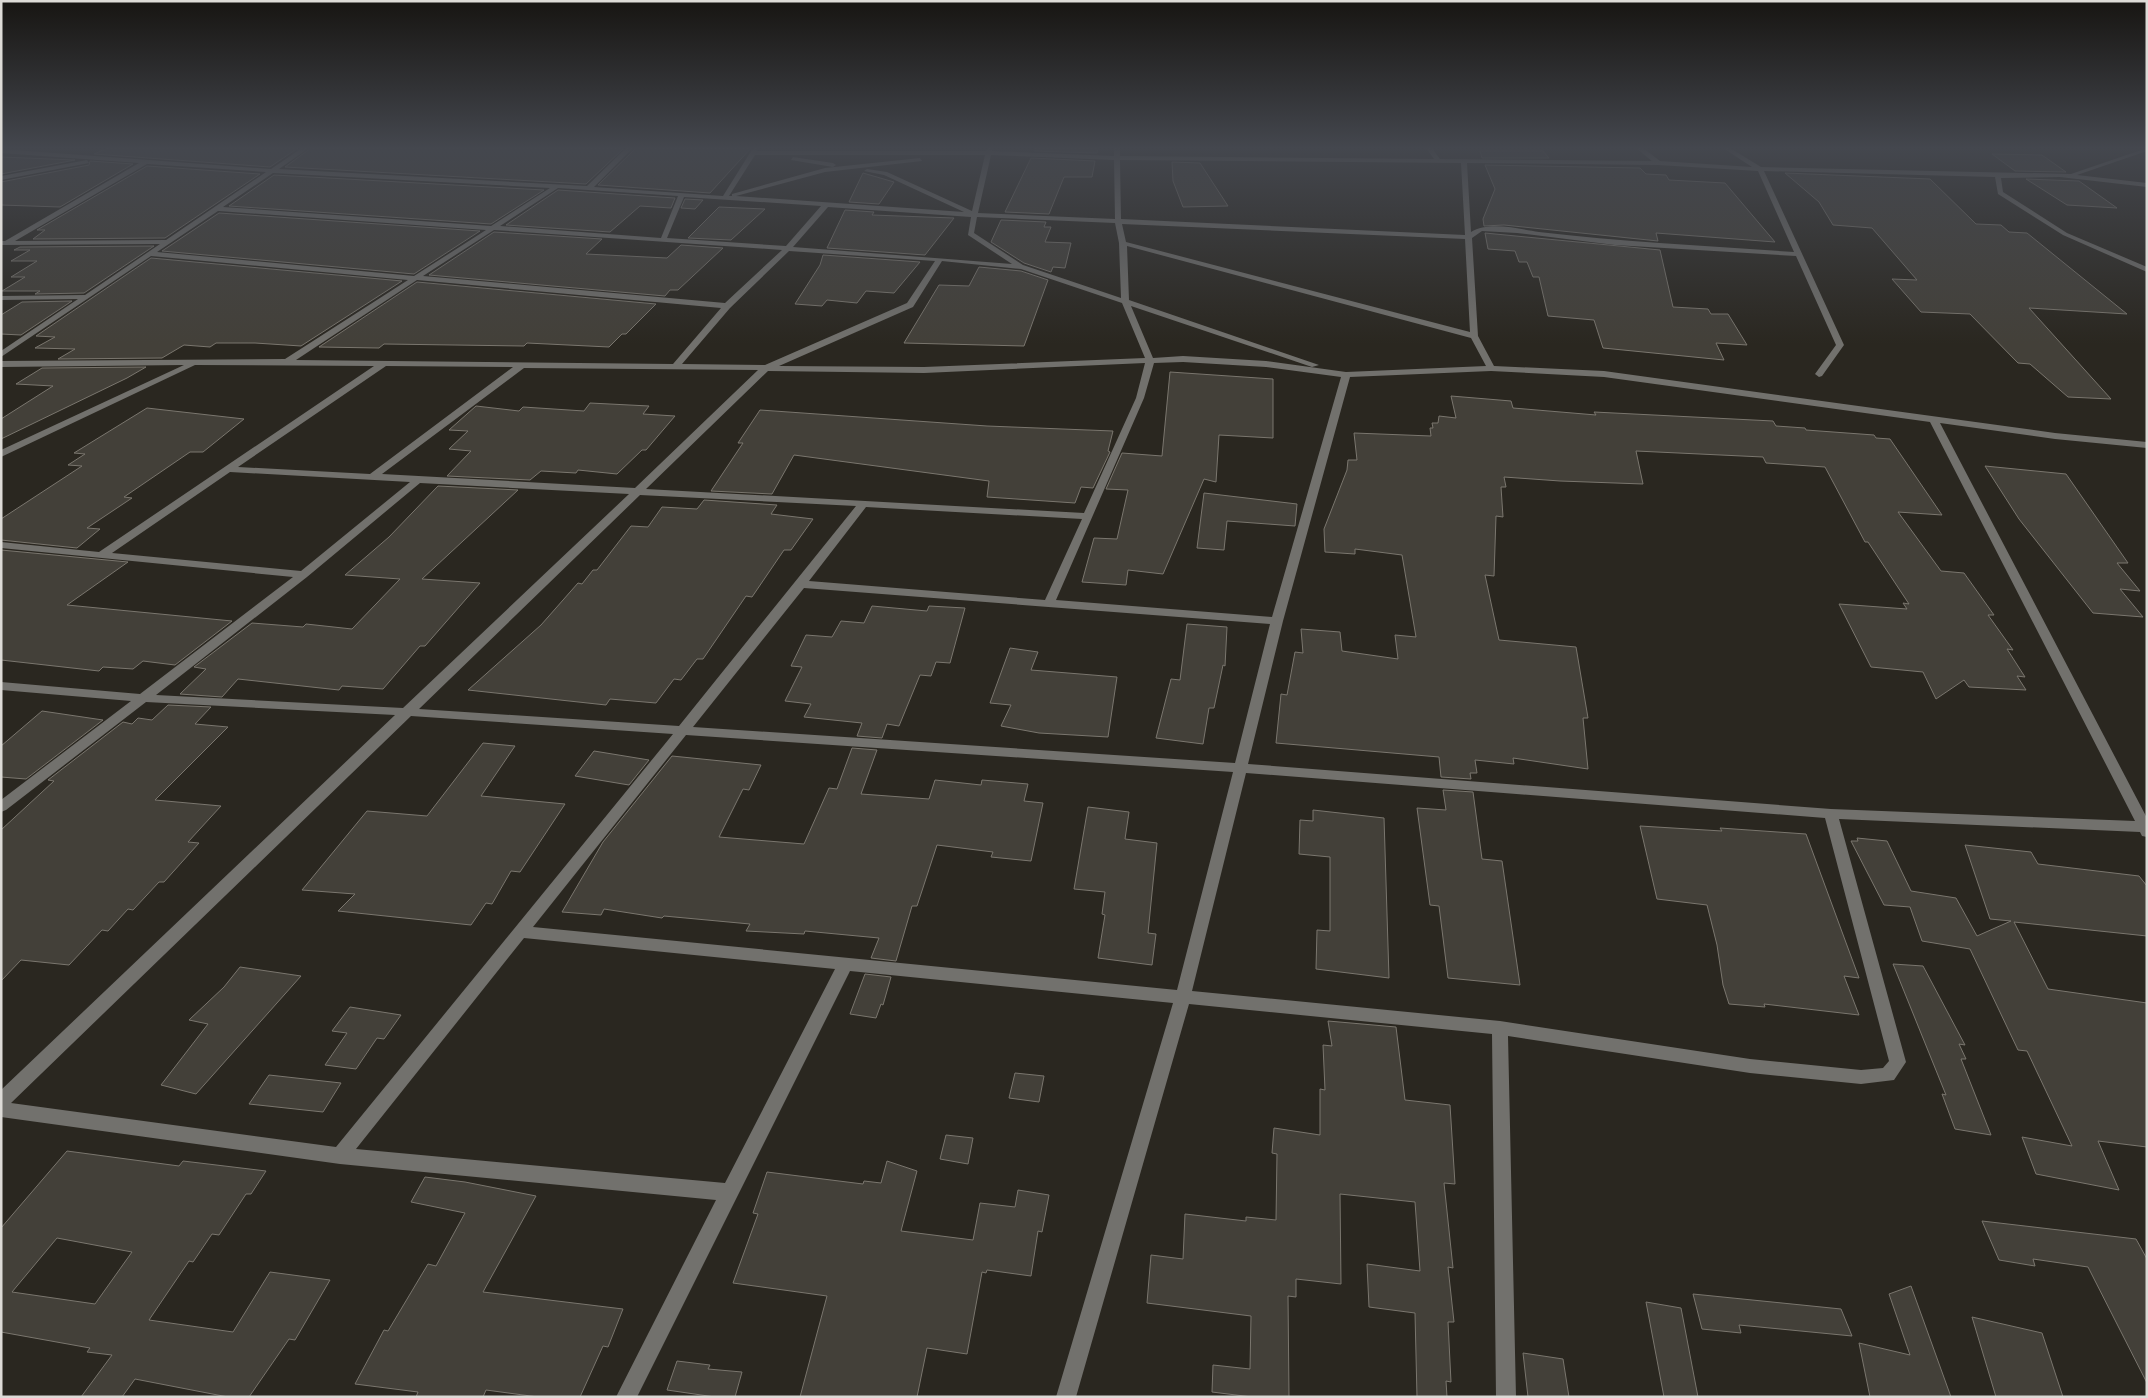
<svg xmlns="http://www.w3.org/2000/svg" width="2148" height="1398" font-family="'DejaVu Sans',sans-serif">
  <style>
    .building { fill: #434039; stroke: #7a766e; fill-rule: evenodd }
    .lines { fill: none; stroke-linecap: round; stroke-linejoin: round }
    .minor { fill: #72716d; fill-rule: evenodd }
  </style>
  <rect width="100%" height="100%" fill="#2a2720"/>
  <path class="building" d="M108 148H298L270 167 94 154Z
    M311 148H585L623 149 586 184 285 167Z
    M751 148 710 193 598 185 635 149Z
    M1036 148H1098L1097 153 1034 151Z
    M1480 151H1543L1549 158H1482Z
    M1992 154 2042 155 2066 172 2015 171Z
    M1 157 75 160 1 174Z
    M1031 158 1095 161 1092 177H1064L1049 214 1005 212Z
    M90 161 133 164 60 207 1 205V182L89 165Z
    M1172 162 1200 163 1228 206 1183 207 1173 181Z
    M1485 165 1640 168 1646 174 1666 175 1669 180 1725 183 1775 242 1656 233 1658 241 1504 225 1484 226 1483 219 1495 189Z
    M147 166 260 174 165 238 33 239 45 230H37Z
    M863 173 894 182 879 204 849 202Z
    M1785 173 1930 179 1976 224 2001 225 2009 232 2027 233 2127 314 2029 308 2111 399 2068 397 2030 364 2018 363 1970 314 1921 312 1892 279 1917 280 1872 228 1833 225 1819 202Z
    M274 175 544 190 491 224 229 206Z
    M2026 179 2079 181 2117 208 2067 205Z
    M558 190 675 198 671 208 640 206 610 232 506 225Z
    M685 199 703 200 695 209 681 208Z
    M719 207 765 209 731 240 688 238Z
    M845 210 874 212 872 215 954 218 925 255 827 248Z
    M219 213 480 231 414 274 162 251Z
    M1001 220 1046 222 1044 227H1051L1045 242 1071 243 1065 268 1053 267 1051 272 1024 263 991 242Z
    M494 232 602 239 586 254 667 258 681 245 723 248 678 290H670L665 296 429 275Z
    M1485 233 1660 250 1673 307 1708 309 1711 314H1728L1747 345 1716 343 1724 360 1603 348 1594 320 1548 316 1539 277H1533L1527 262H1519L1515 251 1488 249Z
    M154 246 84 293 35 294 40 291H2L25 277H11L37 261H11L30 250H14L20 247Z
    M823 255 920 262 894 293 866 291 857 303 827 300 822 306 795 304 820 265Z
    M151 258 402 281 301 346 255 343H216L210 347 184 345 162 358 58 359 75 349 35 348 55 337 36 336Z
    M979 267 1021 271 1048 280 1024 346 904 343 939 285 969 286Z
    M417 282 656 304 626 334H622L609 347 527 343 524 346 384 344 379 348 319 347Z
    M72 301 21 335 1 334V315L22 302Z
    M146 367 127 378 1 439V419L53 386 16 384 42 368Z
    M1170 372 1273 379V438L1219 435 1216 482 1204 479 1163 574 1128 570 1126 585 1082 582 1094 538 1117 539 1128 490 1106 489 1122 453 1162 456Z
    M1451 396 1511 401 1513 408 1596 415 1594 412 1773 421 1776 426 1805 428 1806 430 1874 435 1876 438 1890 439 1942 515 1898 512 1941 571 1964 573 1994 615H1988L2013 650 2007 649 2025 677 2017 676 2026 690 1969 687 1964 680 1936 699 1923 672 1871 667 1839 604 1907 609 1903 603 1909 604 1868 542H1865L1825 467 1766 463 1763 457 1636 451 1643 484 1560 481 1504 477 1506 487H1501L1503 517 1496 516 1494 576 1485 575 1499 640 1576 647 1588 718H1583L1588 769 1513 758 1514 764 1475 760 1477 773H1470L1471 779 1441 777 1439 757 1276 743 1281 694 1287 695 1295 652 1303 653 1301 629 1340 632 1342 651 1398 659 1395 635 1416 637 1402 555 1355 549V554L1325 552 1324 529 1347 470 1348 460H1357L1354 433 1431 436 1430 428H1433L1432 423H1438L1439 416 1456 418Z
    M590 403 649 406 643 414 675 416 646 450H642L617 474 578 470 576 473 541 471 530 480 447 476 471 451 449 449 468 431 449 430 476 406 519 411 523 407 584 411Z
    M147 408 244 419 203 452H190L124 497 132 498 87 528 100 529 77 548 1 540V519L82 466 68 465 85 454 74 453Z
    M760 410 987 426 1113 431 1108 451 1110 452 1093 488 1081 487 1075 503 987 497 989 481 794 455 772 494 711 491 743 443H738Z
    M1985 466 2066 474 2128 563H2117L2140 591 2120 589 2143 617 2093 613 2019 519Z
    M438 486 518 490 422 579 480 583 425 646H420L383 689 342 686 339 690 238 679 222 697 180 694 206 669 194 667 252 623 303 627 306 624 352 629 400 579 345 575 389 537Z
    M1204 493 1297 504 1295 526 1227 521 1224 550 1197 548Z
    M704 500 777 505 771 514 813 519 791 550H784L752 597 746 596 703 659H697L681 680 674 679 656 703 610 699 606 705 468 690 541 625 578 583 582 584 593 570H597L631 526 648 527 662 507 697 509Z
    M1 550 128 562 67 605 232 621 175 665 143 661 133 669 103 667 99 671 1 660Z
    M872 606 927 611 929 606 965 608 950 663 936 662 931 676 920 675 899 726 887 724 882 738 857 736 862 723 804 717 811 704 785 701 802 667 791 666 806 635 832 637 841 621 864 623Z
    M1187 624 1227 627 1225 666 1223 665 1214 708H1209L1203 744 1156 738 1171 679 1180 680Z
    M1010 648 1038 652 1031 670 1117 677 1108 737 1039 733 1001 726 1011 705 990 703Z
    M168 705 211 707 195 724 228 727 155 800 221 806 188 842 199 843 164 882H159L133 910 128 909 108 931 102 930 69 965 21 960 1 981V830L54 781 48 780 123 722 132 724 138 718 152 720Z
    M42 711 103 720 26 779 1 777V746Z
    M483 743 515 746 481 796 565 804 520 872 511 871 492 904 486 903 471 925 338 911 355 894 302 890 367 811 427 816Z
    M852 748 877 750 861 794 929 799 935 780 981 785 982 780 1028 784 1024 801 1043 803 1031 861 991 857 993 852 937 845 917 906H912L896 961 871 958 879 938 805 931 804 934 746 931 750 924 664 916 662 918 604 909 601 915 562 912 603 842 672 756 761 765 749 790 743 789 719 837 804 844 829 788 837 789Z
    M594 751 649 760 629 785 575 776Z
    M1443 790 1473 792 1482 859 1502 861 1520 985 1448 978 1439 906 1430 905 1417 808 1446 810Z
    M1088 807 1129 812 1125 839 1157 843 1148 933 1156 934 1152 965 1098 958 1105 915 1102 914 1105 892 1074 889Z
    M1313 810 1384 818 1389 978 1316 969 1317 930 1330 931V857L1299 854 1300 820 1313 821Z
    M1640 826 1722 831 1720 828 1806 834 1859 978 1844 976 1859 1015 1764 1004 1765 1007 1729 1004 1723 985 1717 945 1707 905 1657 899Z
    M1857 838 1887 841 1911 891 1956 898 1977 936 2011 921 1990 919 1965 845 2031 852 2038 864 2139 876 2147 886V936L2014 922 2048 989 2147 1003V1147L2098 1141 2119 1190 2036 1174 2022 1137 2072 1146 2027 1051 2018 1050 1970 949 1922 941 1910 907 1884 905 1851 841H1858Z
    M1893 964 1923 966 1965 1045 1959 1044 1966 1059H1961L1991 1135 1955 1129 1942 1094 1946 1095Z
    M240 967 301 976 196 1094 161 1085 208 1024 189 1020 224 987Z
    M865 974 891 977 883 1005 881 1004 876 1018 850 1014Z
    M350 1007 401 1015 384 1039 377 1038 356 1069 325 1065 347 1033 332 1031Z
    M1328 1021 1396 1027 1405 1100 1450 1105 1455 1184 1444 1183 1453 1268 1448 1267 1454 1322H1448L1451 1382 1446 1381 1447 1397H1417L1415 1313 1369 1307 1367 1264 1420 1271 1415 1202 1340 1194 1341 1284 1296 1279V1297L1288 1296 1289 1397H1252L1212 1392 1213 1365 1250 1369 1251 1316 1147 1303 1151 1255 1183 1259 1185 1214 1246 1221V1217L1276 1220 1277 1154 1272 1153 1274 1128 1320 1135V1089L1325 1090 1323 1045 1332 1046Z
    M1015 1073 1044 1076 1039 1102 1009 1098Z
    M269 1075 341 1083 323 1112 249 1104Z
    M946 1135 973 1138 968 1164 940 1159Z
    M67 1151 179 1166 183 1161 266 1171 251 1194H246L219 1235 212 1234 193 1262 189 1261 149 1320 233 1332 270 1272 330 1280 295 1340 289 1339 249 1397H228L135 1379 122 1397H81L112 1355 87 1352 90 1348 1 1332V1228ZM57 1238 132 1252 95 1304 12 1292Z
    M887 1161 917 1171 901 1231 973 1240 980 1203 1015 1207 1018 1190 1049 1195 1042 1232 1038 1231 1031 1276 987 1270 986 1273 982 1272 967 1354 927 1348 917 1397H800L827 1296 733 1283 758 1214 753 1213 767 1172 863 1184 864 1181 881 1183Z
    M425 1177 465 1182 536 1196 483 1292 623 1309 608 1347 603 1346 580 1397H538L486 1390 483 1397H416L418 1392 355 1384 384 1330 388 1331 428 1264 436 1266 465 1213 411 1202Z
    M1982 1221 2136 1239 2147 1259V1383L2088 1267 2033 1259 2035 1266 1999 1260Z
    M1911 1286 1951 1397H1870L1859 1343 1910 1355 1889 1294Z
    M1693 1294 1841 1309 1852 1336 1739 1325 1741 1333 1702 1329Z
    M1646 1302 1681 1308 1698 1397H1664Z
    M1972 1317 2042 1333 2063 1397H1996Z
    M1523 1353 1563 1359 1569 1397H1528Z
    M677 1361 710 1365 708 1369 742 1372 735 1397H715L667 1390Z"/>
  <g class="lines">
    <path class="minor" d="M302 148H309L279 169 587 186 626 148H633L594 187 723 196 753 148H759L757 151H986L987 148H993L992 151 1114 156V148H1120V156L1434 159 1426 148H1432L1440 159 1652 161 1636 148H1643L1660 161 1752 167 1723 148H1730L1761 167 2071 174 2147 148V151L2077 175 2147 183V187L2060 177 2001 178 2003 192 2067 233 2147 267V272L2063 235 1998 194 1995 177 1764 171 1844 345 1822 376 1819 377 1815 374 1836 345 1796 256 1615 245 1517 233 1482 231 1472 238 1478 336 1494 366 1604 371 2055 433 2147 442V448L2055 439 1940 423 2147 818V837L2142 836 2140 832 1839 819 1906 1062 1894 1080 1861 1084 1750 1073 1508 1036 1516 1397H1496L1492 1034 1189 1004 1076 1397H1056L1173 1003 850 971 637 1397H616L716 1200 340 1164 1 1117V1090L395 715 146 702 6 810 1 812V800L131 701 1 690V682L140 694 293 577 1 548V542L99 552 374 366 195 365 1 457V450L184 365 1 367V361L285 359 408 280 151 256 1 357V351L78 299 1 300V296L85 295 160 244 1 245V241H5L139 163 1 153V149L271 169ZM755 155H985L972 211 887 172 867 169 864 171 884 175 964 212 736 196 825 172 922 161 920 158 825 168 732 194V196H729ZM991 155 1114 160 1115 219 978 213ZM1120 160 1461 163 1465 235 1121 219ZM1467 163 1658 165 1758 171 1794 252C1709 246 1624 242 1539 232 1519 229 1489 221 1471 232ZM147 164 266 172 166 240 15 241ZM273 173 550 188 491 226 223 207ZM558 188 678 196 661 238 500 226ZM684 197 821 206 786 246 667 238ZM828 207 971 217 968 235 1012 264 793 247ZM218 211H219L486 230 414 276 157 252ZM977 217 1115 223 1119 243 1121 298 1023 265 974 233ZM1122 224 1465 239 1470 332 1126 242ZM494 230 782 250 725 303 423 276ZM1127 246 1471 338 1486 366 1346 372 1266 361 1183 356 1153 358 1131 306 1312 367 1319 365 1129 300ZM789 251 935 261 907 303 765 365 682 364 730 308ZM942 261 1021 269 1122 303 1145 358 924 367 779 366 913 307ZM417 280 721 308 673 364 296 360ZM1183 362 1266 367 1341 377 1272 617 1056 600 1144 398 1154 363ZM1145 363 1136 398 1084 513 646 489 768 371 924 373ZM386 366 513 367 370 474 238 467ZM524 368 758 370 635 488 382 474ZM1491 371 1604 377 1930 422 2135 821 1831 809 1248 764 1283 621 1350 377ZM230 472 410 482 301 571 112 553ZM420 483 629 494 403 708 156 695 307 577ZM640 495 856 506 679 726 419 709ZM866 507 1082 519 1045 600 809 581ZM804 588 1270 624 1235 763 693 727ZM411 716 673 734 336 1147 11 1103ZM686 735 1233 772 1177 990 533 927ZM1246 773 1825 818 1889 1061 1883 1068 1861 1070 1750 1059 1500 1021 1192 991ZM524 938 835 969 725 1183 356 1149Z
      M793 157 833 163 836 165 833 167 791 160Z
      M87 160 89 163 1 180V176Z"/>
  </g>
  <linearGradient id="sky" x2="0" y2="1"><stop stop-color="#171512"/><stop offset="0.43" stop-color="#44474e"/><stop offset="1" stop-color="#44474e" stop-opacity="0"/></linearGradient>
  <rect width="2148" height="344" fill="url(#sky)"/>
  <rect width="2148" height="1398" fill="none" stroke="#dddbd7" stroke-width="5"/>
</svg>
